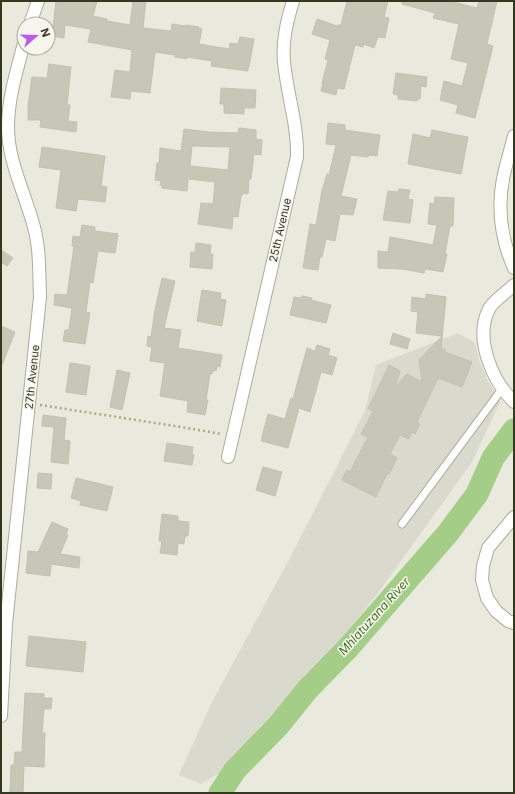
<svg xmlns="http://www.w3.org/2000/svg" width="515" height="794" font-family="Inter,sans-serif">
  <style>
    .built { fill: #d9d9cd }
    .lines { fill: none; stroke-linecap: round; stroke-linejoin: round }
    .river { stroke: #a4cd88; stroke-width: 23 }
    .building { fill: #c7c6b7; stroke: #c2c2b1; fill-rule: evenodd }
    .lane-casing { stroke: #abad9d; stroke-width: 9 }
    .street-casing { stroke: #abad9d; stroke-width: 14 }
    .secondary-casing { stroke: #aaac95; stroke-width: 14 }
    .path { stroke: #a7ac80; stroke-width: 2.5; stroke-dasharray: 2 3; stroke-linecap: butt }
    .lane { stroke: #fff; stroke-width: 7 }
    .street { stroke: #fff; stroke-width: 12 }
    .secondary { stroke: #fff; stroke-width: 12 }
    .labels { text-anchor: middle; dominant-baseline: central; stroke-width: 3; stroke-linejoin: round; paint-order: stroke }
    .street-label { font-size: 11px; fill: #343820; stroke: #f6f6ef }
    .water-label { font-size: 12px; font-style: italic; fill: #3f711e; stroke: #f6f6ef }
  </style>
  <rect width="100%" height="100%" fill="#e9e9de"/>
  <path class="built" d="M458 333 475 343 479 360 488 381 500 402 472 462 378 593 296 697 236 763 201 784 179 775 212 702 290 558 365 411 376 365Z"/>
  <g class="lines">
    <path class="river" d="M220 793 235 770 278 726 307 690 348 648 448 533 477 494 493 458 514 430"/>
  </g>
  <path class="building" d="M56 1H97L93 16 107 19V21L130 25 133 1H146L143 28 171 31 172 24 186 26V25L199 27 198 28 202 29 199 44 229 49 230 43 238 44 240 37 254 39 249 67H248V71L211 66 212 61 187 57V59L175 57V55L155 52 150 93 131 91 130 99 111 97 115 70 130 72 132 50 88 42 91 29 65 25 64 38 52 36Z
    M347 1H388L384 17 389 18 385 38 378 37 374 48 364 44 363 47 355 45 344 89 337 88 336 95 321 91 323 83H322L328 60 325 59 330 40 312 34 317 19 337 26 338 25H341Z
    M402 1H449L477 8 479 1H497L487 44 493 46 475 118 456 113 458 105 440 100 444 81 462 86 468 63 451 59 459 24 433 18 435 13 402 4Z
    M49 64 71 67 67 105H70L68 121 77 122 76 132 40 127 41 120H28V106L32 77 47 78Z
    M396 73 427 77 426 87 421 86 420 99H418L417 101 398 99V95L393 94Z
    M221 88 256 90 255 108H244V114L224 113V104H220Z
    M328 123 345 125V130L380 135 377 156 369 155 368 157 351 155 341 196 357 199 353 215 340 214 335 241 326 239 322 257H320L318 270 303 268 310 224 316 225 322 191 327 174 329 175 336 145 326 144Z
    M239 128 256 130V139L262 140 261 155 254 154 251 179H249L248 194 242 193V196L241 195 238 217 233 216 232 229 198 224 201 203 213 204 215 182 188 179 187 191 162 188V185H160L161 181 155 180 157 163H159L160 148 181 151 184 129 209 132 238 133ZM192 146 230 147 228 170 190 166Z
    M432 130 468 137 461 174 408 164 413 134 430 138Z
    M42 147 105 156 101 186 107 187 105 202 78 199 76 211 56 208 61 170 39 167Z
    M399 189 410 190 408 199 413 200 410 223 383 220 388 191 398 192Z
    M435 197 454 198 453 226H450L445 254H447L443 272 425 269 424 273 402 269 378 268V251L388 252 390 237 433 245 437 225 428 224 430 203 434 204Z
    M82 225 95 227V231L118 234 115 253 98 251 93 283 90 282 86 312 90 313 85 344 63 341 65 330H69L72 308 54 305 55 294 67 295 74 246H72L73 236 80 237Z
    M196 243 211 245 210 254H213L212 269 190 267 191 252H195Z
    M1 250 13 258 7 266 1 262Z
    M162 278 175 281 164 328 181 330 178 348 222 355 220 367 217 366 216 371 213 370 212 374H210L206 400H208L205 415 187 412 188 401 160 396 165 363 150 361 152 347 147 346 148 336 151 337 155 310Z
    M202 290 221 293 220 299 226 300 222 326 197 321Z
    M426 294 446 297 441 349H445V352L472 362 462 387 438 378 417 422 420 424 415 434 412 432 409 439 400 435 390 454 397 458 389 474H387L376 497 342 480 347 470 350 472 368 437 361 434 373 411 368 409 389 365 400 371 395 387 407 374 422 382 419 360 442 336 416 333 418 312 411 311 412 297 426 299Z
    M302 296 312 298 311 300 331 305 326 323 290 315 294 297 301 298Z
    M1 326 15 332 2 365H1Z
    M393 333 410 339 407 349 390 344Z
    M317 345 330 349 328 355 337 358 332 375 321 372 310 412 299 408 288 448 261 441 268 414 285 419 291 398 293 399 302 366 307 348 315 351Z
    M70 363 90 366 86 395 66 392Z
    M117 370 130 373 122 410 110 407Z
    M43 415 66 418 64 440 70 441 68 464 51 462 54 427 42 426Z
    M167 443 193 447 192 454 194 455 192 465 164 461Z
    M263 467 282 472 275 496 256 490Z
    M38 473 52 474 51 489 37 488Z
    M76 478 113 487 107 511 80 505 81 501 71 498Z
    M162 514 178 516V521L189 522 188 536H185L184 544 178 543 177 555 160 553 162 541H159Z
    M52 522 68 529 66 534 68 535 60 554 80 557 79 568 51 564 50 576 26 573 28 551 38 552Z
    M29 636 86 642 83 672 26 666Z
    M25 693 44 694V698H52L51 709H44L42 733H45L44 767 24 766 23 793H10L11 765H14L15 752H22Z"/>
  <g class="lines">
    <g class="lane-casing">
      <path id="lane" d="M402 524 502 389"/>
    </g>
    <g class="street-casing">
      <path id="street" d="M30 24 38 1
        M514 285C508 291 492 302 489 309 474 338 492 381 514 402
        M228 457 297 157C298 125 287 94 284 62 282 41 287 21 293 1
        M514 517 488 548 483 566 482 580 487 598 496 611 508 621 514 623
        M1 716 6 624 40 297C39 273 40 249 34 227 25 193 8 162 8 127 8 98 17 70 24 43"/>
    </g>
    <g class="secondary-casing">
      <path id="secondary" d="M514 136C511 148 507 161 504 174 497 206 501 239 514 268"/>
    </g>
    <path class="path" d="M40 405 181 427 222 434"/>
    <use href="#lane" class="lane"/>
    <use href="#street" class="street"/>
    <use href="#secondary" class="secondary"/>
  </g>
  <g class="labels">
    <g class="street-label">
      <text transform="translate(280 230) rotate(-77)">25th Avenue</text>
      <text transform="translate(32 377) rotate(-84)">27th Avenue</text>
    </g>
    <g class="water-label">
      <text transform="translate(374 616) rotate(-48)">Mhlatuzana River</text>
    </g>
  </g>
  <rect width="515" height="794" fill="none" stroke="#343820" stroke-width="4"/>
  <g transform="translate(36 36) rotate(70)"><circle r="19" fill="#f6f6ef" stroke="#a8aa9c"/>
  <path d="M0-3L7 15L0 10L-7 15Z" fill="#bd5aec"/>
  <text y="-6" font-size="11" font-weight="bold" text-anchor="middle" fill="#343820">N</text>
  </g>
</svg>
